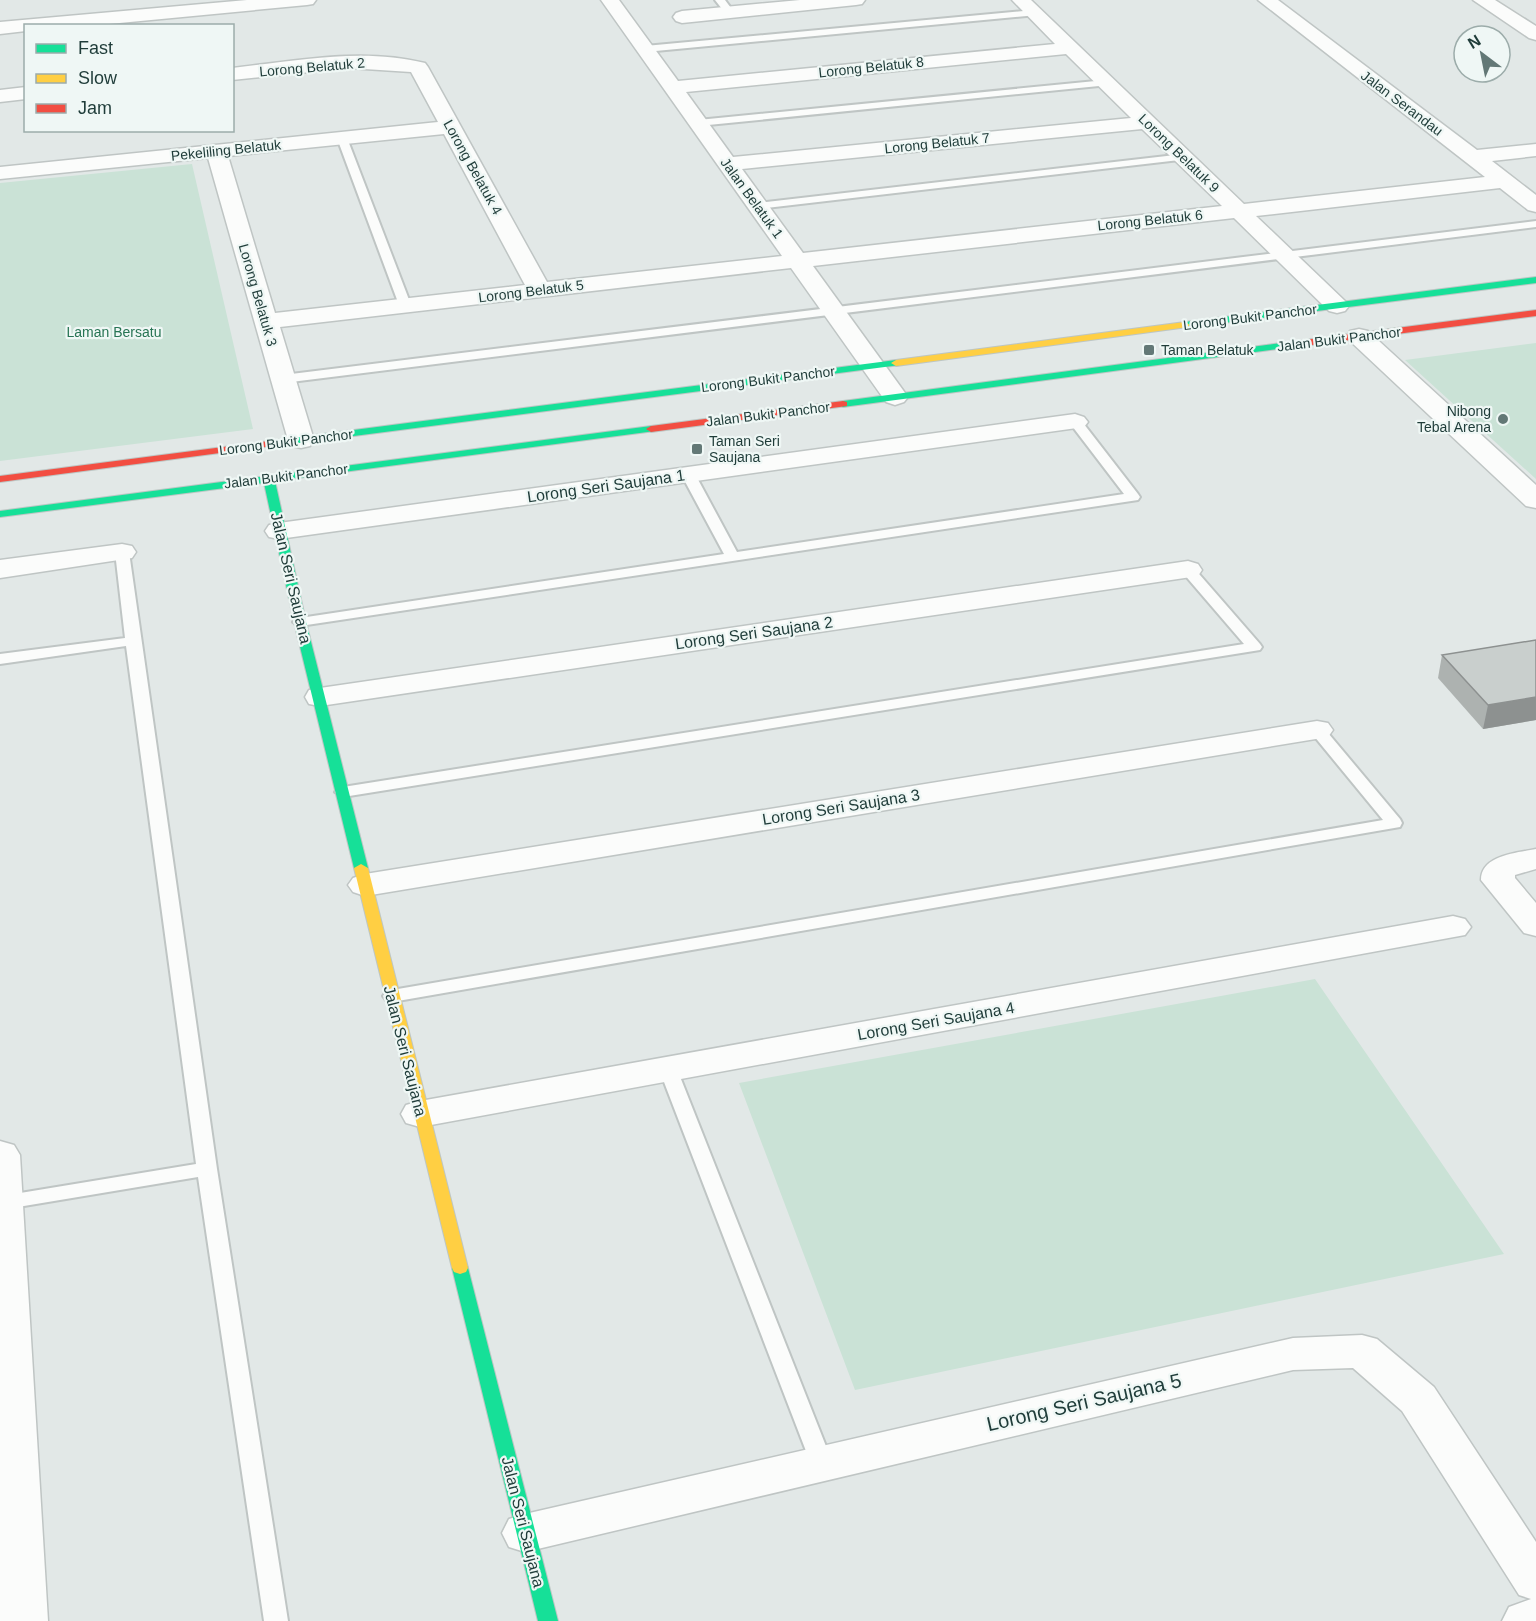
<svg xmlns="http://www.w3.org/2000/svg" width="1536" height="1621" font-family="Arial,sans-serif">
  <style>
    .green { fill: #cae2d6 }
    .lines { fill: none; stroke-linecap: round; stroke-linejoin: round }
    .lane-casing { stroke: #bfc5c4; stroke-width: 4 }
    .street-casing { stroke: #bfc5c4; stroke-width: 3 }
    .fast-casing { stroke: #bdc6c4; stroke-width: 2 }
    .slow-casing { stroke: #bdc6c4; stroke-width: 2 }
    .jam-casing { stroke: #bdc6c4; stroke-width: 2 }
    .lane { fill: #fbfcfb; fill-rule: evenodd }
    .street { fill: #fbfcfb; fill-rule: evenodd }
    .fast { fill: #16e098; fill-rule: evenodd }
    .slow { fill: #ffcf43; fill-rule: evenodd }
    .jam { fill: #f24e42; fill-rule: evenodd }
    .wall { fill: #adb2b0 }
    .shaded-wall { fill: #8d9190 }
    .building { fill: #c9cfcd; stroke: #8d9190; stroke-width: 1.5 }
    .poi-dot { fill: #637876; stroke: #eff7f5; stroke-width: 2 }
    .labels { text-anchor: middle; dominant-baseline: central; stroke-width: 4.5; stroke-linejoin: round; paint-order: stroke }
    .far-street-label { font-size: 14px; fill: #1f3c39; stroke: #eff7f5 }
    .far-park-label { font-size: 14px; fill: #277454; stroke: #eff7f5 }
    .far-poi-label { font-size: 14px; fill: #1f3c39; stroke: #eff7f5; text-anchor: start }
    .street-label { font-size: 16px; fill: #1f3c39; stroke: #eff7f5 }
    .near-street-label { font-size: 20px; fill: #1f3c39; stroke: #eff7f5 }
  </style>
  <rect width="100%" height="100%" fill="#e2e8e7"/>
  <path class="green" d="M192 164 253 429 0 461V183Z
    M1536 343V479L1405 360Z
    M1315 979 1504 1254 855 1390 739 1083Z"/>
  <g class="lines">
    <g class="lane-casing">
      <path id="lane" d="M715 0H725L734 12 732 14H726Z
        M1034 10 1039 13 1037 15 645 52 640 49 645 46Z
        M1106 80 1111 83 1109 85 698 126 693 123 698 120Z
        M342 135 347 138 411 305 409 308 405 309 399 305 337 138Z
        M1184 154 1189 157 1188 159 758 209 753 206 758 203Z
        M1536 221V227L283 383 277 379 283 375Z
        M1075 418 1080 419 1138 494 1140 497 1138 500 300 626 293 622 300 618 724 554 681 474 688 470 695 474 737 552 1124 494 1069 422Z
        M122 548 129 552 217 1169 288 1621H264L198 1177 0 1210V1196H2L196 1164 126 646 0 664V654L125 638 115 552Z
        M1188 566 1193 567 1260 644 1262 647 1260 650 343 797 335 792 343 787 1244 644 1183 573 1181 570 1183 567Z
        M1317 725 1323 727 1400 819 1402 823 1400 827 392 1002 386 1000 383 996 386 992 392 990 1383 820 1309 730Z
        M668 1063 675 1065 677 1069 833 1464 830 1470 822 1473 814 1470 811 1464 659 1069 661 1065Z"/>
    </g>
    <g class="street-casing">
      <path id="street" d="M247 0H316L313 4 307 5 88 26H26V31L0 34V22Z
        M601 0H619L678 81 1055 44 1012 0H1031L1244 204 1485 177 1258 0H1278L1477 150 1536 144V156L1492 161 1536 195V212L1528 210 1500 188 1256 216 1345 301 1349 306 1345 311 1337 313 1329 311 1234 218 813 266 908 397 904 402 895 405 886 402 791 268 280 327 314 440 310 446 301 448 292 446 288 440 208 158 0 179V167L438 122 411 72 349 68 232 80V68C295 61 362 47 425 63L428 67 547 282 782 256ZM1066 54 1131 118 733 157 686 92ZM1142 129 1222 206 803 253 742 169ZM444 134 525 285 275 313 228 156Z
        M800 0H865L862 4 856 5 682 23 676 21 673 17 676 13 682 11Z
        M1473 0H1495L1536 26V40L1529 38Z
        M26 87V99L0 102V90Z
        M1359 329 1368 331 1536 485V508L1526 506 1350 341 1347 336 1350 331Z
        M1075 414 1084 417 1088 422 1084 427 279 539 269 537 265 531 269 525 279 523Z
        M122 544 132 546 136 552 132 558 0 578V560Z
        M1188 561 1198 564 1202 570 1198 576 320 706 309 704 305 697 309 690 320 688Z
        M1317 721 1328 723 1333 730 1328 737 365 896 353 892 348 885 353 878 365 874Z
        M1536 849V869L1515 875V878L1536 903V936L1524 933 1481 880C1481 855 1517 853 1536 849Z
        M1453 916 1465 919 1471 927 1465 935 420 1127 406 1123 401 1114 406 1105 420 1101Z
        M0 1141 14 1145 20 1155 48 1621H0Z
        M1362 1335 1377 1339 1434 1387 1536 1542V1621H1502L1509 1607 1531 1599 1519 1595 1402 1411 1353 1368 1293 1370 525 1552 509 1547 502 1533 509 1519 525 1514 1293 1338Z"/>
    </g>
    <g class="fast-casing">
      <path id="fast" d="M1536 277V283L1185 328 1180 325 1185 322Z
        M1304 340 1309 343 1308 345 843 407 838 404 843 401Z
        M896 360 901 363 900 365 292 444 287 441 292 438Z
        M651 426 655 427V431L275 481 306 622 368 868 361 872 354 868 294 622 264 483 0 517V511Z
        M460 1262 466 1264 468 1268 558 1621H538L452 1268 454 1264Z"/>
    </g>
    <g class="slow-casing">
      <path id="slow" d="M1185 322 1190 325 1188 327 896 366 891 363 896 360Z
        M361 864 368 868 468 1268 466 1272 460 1274 454 1272 452 1268 354 868Z"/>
    </g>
    <g class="jam-casing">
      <path id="jam" d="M1536 310V316L1304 346 1299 343 1304 340Z
        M843 401 847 402V406L651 432 646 429 651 426Z
        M292 438 297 441 296 443 0 482V476Z"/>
    </g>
    <use href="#lane" class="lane"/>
    <use href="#street" class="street"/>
    <use href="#fast" class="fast"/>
    <use href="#slow" class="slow"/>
    <use href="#jam" class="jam"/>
  </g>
  <path class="wall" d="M1536 640V720L1483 729 1438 678 1442 655Z"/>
  <path class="shaded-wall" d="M1536 697V720L1483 729 1488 705Z"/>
  <path class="building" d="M1536 640V697L1488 705 1442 655Z"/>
  <g class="poi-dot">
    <rect x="1143" y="344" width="12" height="12" rx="3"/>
    <circle cx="1503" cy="419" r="6"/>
    <rect x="691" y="443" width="12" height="12" rx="3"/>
  </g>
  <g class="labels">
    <g class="far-street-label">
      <text transform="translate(312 67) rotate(-5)">Lorong Belatuk 2</text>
      <text transform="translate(871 67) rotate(-6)">Lorong Belatuk 8</text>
      <text transform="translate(1402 103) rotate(37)">Jalan Serandau</text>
      <text transform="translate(937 143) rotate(-6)">Lorong Belatuk 7</text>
      <text transform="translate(226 150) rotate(-6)">Pekeliling Belatuk</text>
      <text transform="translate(1179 153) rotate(44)">Lorong Belatuk 9</text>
      <text transform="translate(473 167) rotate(61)">Lorong Belatuk 4</text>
      <text transform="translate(752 198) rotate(54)">Jalan Belatuk 1</text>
      <text transform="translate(1150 220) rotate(-6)">Lorong Belatuk 6</text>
      <text transform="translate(531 291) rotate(-7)">Lorong Belatuk 5</text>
      <text transform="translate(258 295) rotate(74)">Lorong Belatuk 3</text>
      <text transform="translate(1250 317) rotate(-7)">Lorong Bukit Panchor</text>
      <text transform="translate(1339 339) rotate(-7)">Jalan Bukit Panchor</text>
      <text transform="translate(768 379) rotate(-7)">Lorong Bukit Panchor</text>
      <text transform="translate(768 414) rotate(-7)">Jalan Bukit Panchor</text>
      <text transform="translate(286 442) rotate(-7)">Lorong Bukit Panchor</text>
      <text transform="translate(286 476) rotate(-7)">Jalan Bukit Panchor</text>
    </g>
    <g class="far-park-label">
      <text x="114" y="332">Laman Bersatu</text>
    </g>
    <g class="far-poi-label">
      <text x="1161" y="350">Taman Belatuk</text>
      <text x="1491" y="411" text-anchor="end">Nibong<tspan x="1491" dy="16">Tebal Arena</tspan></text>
      <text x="709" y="441">Taman Seri<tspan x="709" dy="16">Saujana</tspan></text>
    </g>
    <g class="street-label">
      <text transform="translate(606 486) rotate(-8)">Lorong Seri Saujana 1</text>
      <text transform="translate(291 578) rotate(77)">Jalan Seri Saujana</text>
      <text transform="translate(754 633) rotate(-8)">Lorong Seri Saujana 2</text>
      <text transform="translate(841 807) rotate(-9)">Lorong Seri Saujana 3</text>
      <text transform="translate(936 1021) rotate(-10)">Lorong Seri Saujana 4</text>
      <text transform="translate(405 1051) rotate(76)">Jalan Seri Saujana</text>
      <text transform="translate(523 1522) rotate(76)">Jalan Seri Saujana</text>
    </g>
    <g class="near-street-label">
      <text transform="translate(1084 1402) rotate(-13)">Lorong Seri Saujana 5</text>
    </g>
  </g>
  <rect x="24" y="24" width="210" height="108" fill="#eff7f5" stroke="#9cacaa" stroke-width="1.5"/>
  <rect x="36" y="44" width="30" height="9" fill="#16e098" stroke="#9cacaa" stroke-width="1.5"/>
  <text x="78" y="54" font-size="18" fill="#1f3c39">Fast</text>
  <rect x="36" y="74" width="30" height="9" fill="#ffcf43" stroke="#9cacaa" stroke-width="1.5"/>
  <text x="78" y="84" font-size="18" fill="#1f3c39">Slow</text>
  <rect x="36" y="104" width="30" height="9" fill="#f24e42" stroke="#9cacaa" stroke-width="1.5"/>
  <text x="78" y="114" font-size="18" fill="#1f3c39">Jam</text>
  <g transform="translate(1482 54) rotate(328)"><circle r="28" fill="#eff7f5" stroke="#9cacaa" stroke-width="1.5"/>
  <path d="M0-4.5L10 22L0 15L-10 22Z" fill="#637876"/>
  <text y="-9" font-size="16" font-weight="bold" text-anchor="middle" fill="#1f3c39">N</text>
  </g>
</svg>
